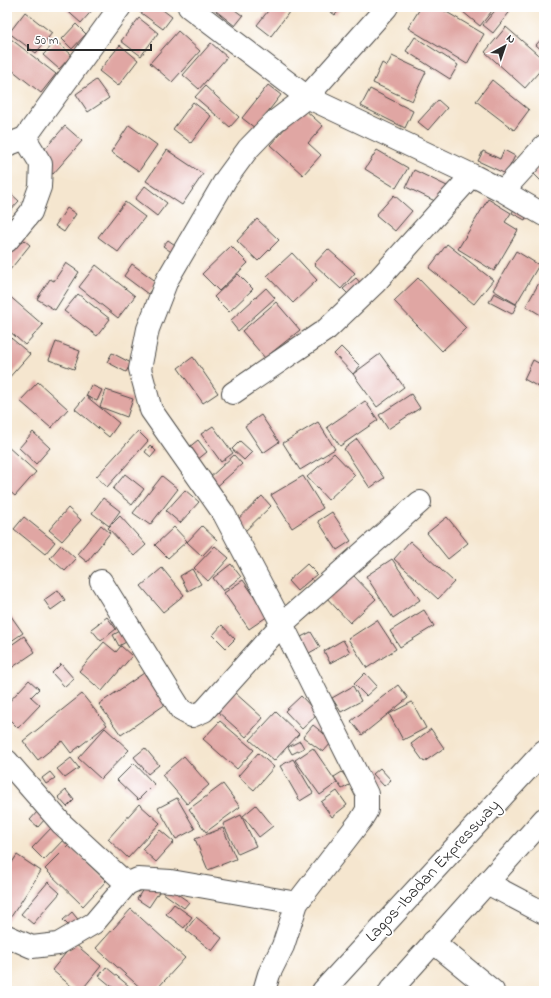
<svg xmlns="http://www.w3.org/2000/svg" width="551" height="998" font-family="'Indie Flower',sans-serif">
  <style>
    .building { fill: #e0a6a3 }
    .lines { fill: none; stroke-linecap: round; stroke-linejoin: round }
    .minor-casing { stroke: #494744; stroke-width: 24 }
    .highway-casing { stroke: #494744; stroke-width: 24 }
    .minor { stroke: #fff; stroke-width: 22 }
    .highway { stroke: #fff; stroke-width: 22 }
    .labels { text-anchor: middle; dominant-baseline: central; stroke-width: 3.5; stroke-linejoin: round; paint-order: stroke }
    .street-label { font-size: 17px; fill: #2b2b2b; stroke: #fff }
  </style>
  <rect width="100%" height="100%" fill="#fff"/>
  <filter id="ink" filterUnits="userSpaceOnUse"><feTurbulence type="fractalNoise" baseFrequency=".025" numOctaves="2"/><feDisplacementMap in="SourceGraphic" scale="8" xChannelSelector="R" yChannelSelector="G"/><feConvolveMatrix kernelMatrix="1 2 1 2 8 2 1 2 1" color-interpolation-filters="sRGB"/></filter>
  <filter id="wash" filterUnits="userSpaceOnUse"><feTurbulence type="fractalNoise" baseFrequency=".012" numOctaves="4" result="noise"/><feDisplacementMap in="SourceGraphic" scale="16" xChannelSelector="R" yChannelSelector="G"/><feGaussianBlur stdDeviation="0.9" result="paint"/><feColorMatrix in="noise" values="0 0 0 0 0 0 0 0 0 0 0 0 0 0 0 0 0 1.4 0 .05"/><feComposite in="paint" operator="in"/></filter>
  <g filter="url(#wash)">
    <rect width="100%" height="100%" fill="#f5e6cf"/>
    <g id="blocks">
      <path class="building" d="M63 7H95L81 23Z
        M133 7H159L172 17 163 29Z
        M211 7H231L243 16 235 26Z
        M271 7H293L271 36 257 25Z
        M324 7H342L335 15Z
        M421 7H438L484 34 467 64 408 28Z
        M457 7H495L480 26Z
        M498 7H510L512 9 493 33 483 25Z
        M25 12 52 33 36 53 9 33Z
        M139 18 158 33 141 56 121 41Z
        M76 24 86 34 72 49 62 39Z
        M506 27 544 60V66L525 88 485 52Z
        M178 31 200 51 172 82 150 63Z
        M7 36 56 74 41 93 7 66Z
        M544 36V52L536 45Z
        M415 37 458 65 450 79 406 51Z
        M56 41 72 55 59 69 43 55Z
        M211 43 227 57 199 89 183 75Z
        M120 45 138 60 118 86 99 71Z
        M392 56 426 72 412 101 373 83 382 63 387 66Z
        M96 80 109 98 88 112 76 94Z
        M492 80 529 110 514 130 476 101Z
        M268 85 281 95 255 128 242 118Z
        M205 86 239 117 230 127 195 97Z
        M370 89 413 111 405 128 361 106Z
        M438 100 447 108 428 130 418 122Z
        M193 102 211 116 191 143 173 129Z
        M303 108 323 126 308 143 321 155 303 175 270 145Z
        M129 125 157 145 139 171 111 152Z
        M65 126 82 141 53 174 44 167 42 152Z
        M167 150 203 174 182 205 146 181Z
        M377 150 408 168 396 188 365 169Z
        M504 150 515 156 506 174 478 161 483 151 500 159Z
        M544 161V180L542 182 533 173Z
        M414 170 447 186 439 203 406 187Z
        M145 186 167 203 157 216 135 199Z
        M7 190 19 201 7 214Z
        M394 195 412 211 395 231 376 215Z
        M488 199 511 213 505 222 518 230 494 271 458 249Z
        M125 202 145 217 118 252 98 237Z
        M516 205 529 211 525 220 512 213Z
        M67 208 76 214 64 232 55 226Z
        M257 219 279 240 258 261 237 241Z
        M19 236 30 245 9 271 7 270V252Z
        M168 240 178 247 174 254 163 246Z
        M447 244 493 280 474 304 429 268Z
        M231 246 248 263 219 291 202 274Z
        M328 249 355 273 341 289 314 264Z
        M516 251 539 265 516 304 493 290Z
        M292 253 317 280 293 303 267 276Z
        M66 263 79 272 55 310 37 299 50 279 54 281Z
        M132 264 157 282 148 294 124 276Z
        M96 265 135 296 118 318 79 287Z
        M238 274 253 289 229 312 214 297Z
        M544 274V317L526 306Z
        M356 278 363 286 351 297 343 289Z
        M418 278 466 328 442 351 394 301Z
        M266 288 275 298 238 331 230 321Z
        M494 293 517 305 512 314 489 302Z
        M7 294 43 325 25 345 7 329Z
        M78 294 110 319 97 336 64 311Z
        M276 302 300 330 265 358 242 331Z
        M11 338 30 354 7 380V342Z
        M56 342 80 351 74 369 49 360Z
        M341 347 360 366 353 374 334 354Z
        M112 353 131 363 126 372 107 362Z
        M380 354 404 387 377 407 353 374Z
        M193 357 218 393 203 403 178 368Z
        M533 360 544 366V390L524 379Z
        M38 382 68 409 51 428 20 401Z
        M91 385 102 390 97 401 86 396Z
        M106 390 133 399 127 417 100 407Z
        M411 394 420 408 388 429 379 415Z
        M86 396 119 423 109 437 75 409Z
        M365 401 378 420 340 446 327 427Z
        M261 415 279 442 263 453 245 426Z
        M318 422 335 449 300 470 283 443Z
        M213 426 233 453 221 462 201 434Z
        M138 431 148 441 107 487 96 477Z
        M33 432 50 448 36 464 19 448Z
        M357 439 384 478 370 488 344 449Z
        M198 440 207 452 197 460 188 448Z
        M240 441 252 452 244 460 232 449Z
        M150 445 156 451 151 457 145 452Z
        M7 446 36 472 15 496 7 489Z
        M334 453 355 475 328 500 307 477Z
        M234 455 242 464 213 490 206 481Z
        M125 474 144 489 132 505 113 489Z
        M162 476 178 489 150 525 133 513Z
        M303 476 323 508 292 528 271 495Z
        M185 490 199 502 180 523 166 511Z
        M262 496 271 506 242 534 233 524Z
        M103 498 120 511 109 526 92 513Z
        M68 508 81 520 62 541 49 530Z
        M332 512 351 541 337 550 318 521Z
        M120 516 146 545 134 556 108 528Z
        M24 517 55 542 45 554 14 529Z
        M447 517 468 543 448 559 427 533Z
        M101 525 110 533 87 562 77 554Z
        M202 526 217 540 202 556 187 542Z
        M174 527 187 541 168 558 155 545Z
        M410 541 454 582 438 599 394 559Z
        M61 545 76 559 65 571 50 558Z
        M215 546 229 558 208 581 194 568Z
        M392 559 420 600 393 618 366 576Z
        M231 564 241 577 223 591 213 578Z
        M307 564 317 574 297 591 288 581Z
        M162 568 184 595 163 612 141 586Z
        M192 569 201 584 188 591 180 576Z
        M351 573 376 599 350 623 325 596Z
        M243 580 268 616 249 629 224 593Z
        M58 590 65 600 51 610 44 600Z
        M424 610 434 626 400 647 390 631Z
        M11 616 23 633 7 644V619Z
        M107 617 116 629 101 641 91 629Z
        M377 620 396 649 367 668 348 639Z
        M222 625 235 639 226 648 213 635Z
        M120 631 126 642 119 646 113 635Z
        M311 632 320 647 309 653 301 637Z
        M24 636 35 652 7 671V648Z
        M343 640 350 652 330 663 324 651Z
        M104 642 116 652 121 646 132 656 102 691 79 671Z
        M61 664 74 679 65 687 52 673Z
        M144 673 166 704 121 735 99 704Z
        M365 673 377 686 366 696 354 684Z
        M29 680 39 689 31 697 40 705 18 728 7 717V704Z
        M398 685 408 698 362 735 351 721Z
        M353 686 361 701 341 712 332 698Z
        M234 692 263 718 246 737 217 711Z
        M82 694 107 725 71 753 62 741 38 760 23 741Z
        M301 696 318 714 302 729 285 711Z
        M412 702 426 728 403 740 389 714Z
        M276 712 299 734 274 761 250 740Z
        M220 721 254 750 237 769 203 739Z
        M313 725 333 741 323 752 303 737Z
        M105 728 129 750 101 779 78 758Z
        M431 729 444 748 424 762 411 744Z
        M300 741 304 748 292 754 288 747Z
        M145 748 159 765 148 774 134 757Z
        M313 748 337 783 320 795 295 760Z
        M258 753 274 767 254 790 238 776Z
        M184 756 209 785 187 804 162 775Z
        M71 758 79 768 65 778 57 769Z
        M293 759 313 793 300 801 280 766Z
        M134 763 154 784 138 800 117 780Z
        M380 768 391 780 384 786 373 774Z
        M50 772 55 778 46 784 42 778Z
        M342 772 351 784 342 789 334 777Z
        M223 784 240 807 206 832 189 809Z
        M66 790 74 800 67 807 58 797Z
        M337 791 347 805 332 817 321 802Z
        M177 798 195 829 176 839 158 808Z
        M139 804 160 823 128 858 108 839Z
        M256 805 273 826 259 837 243 816Z
        M37 812 45 819 38 827 30 820Z
        M241 815 256 846 238 854 223 824Z
        M53 826 65 838 44 860 32 848Z
        M223 828 236 859 208 870 195 839Z
        M160 830 174 842 156 862 142 849Z
        M69 845 106 881 83 906 45 869Z
        M17 855 41 871 7 923V870Z
        M48 882 60 893 33 924 21 914Z
        M146 884 159 892 149 907 137 899Z
        M166 886 189 902 184 908 162 892Z
        M174 904 192 917 184 928 166 914Z
        M131 909 185 958 155 991H144L96 948Z
        M72 912 80 922 72 929 63 920Z
        M196 917 222 938 212 951 186 930Z
        M74 943 101 966 81 991H77L52 970Z
        M106 967 135 991H117L99 976Z"/>
    </g>
  </g>
  <g filter="url(#ink)">
    <use href="#blocks" fill-opacity="0" stroke="#494744" stroke-width="1"/>
    <g class="lines">
      <g class="minor-casing">
        <path id="minor" d="M189 7 307 97 472 175 503 191 544 215
          M7 145 25 138 120 7
          M503 191 544 146
          M7 241 31 212 40 187 41 164 25 138
          M233 393 327 329 376 282 472 175
          M101 581 181 710 192 716 204 711 282 624 420 502
          M7 761 62 824 127 884
          M487 883 544 913
          M7 936 32 947 58 944 94 923 127 884 138 879 171 881 297 903
          M433 942 493 991
          M264 991 269 974 283 946 297 903 361 820 367 810V794L282 624 224 514 151 410 140 369 148 329 167 280 226 179 248 149 274 122 307 97 387 7"/>
      </g>
      <g class="highway-casing">
        <path id="highway" d="M323 991 544 751
          M390 991 544 819"/>
      </g>
      <use href="#minor" class="minor"/>
      <use href="#highway" class="highway"/>
    </g>
  </g>
  <g class="labels">
    <g class="street-label">
      <text transform="translate(433 871) rotate(-47)">Lagos-Ibadan Expressway</text>
    </g>
  </g>
  <rect width="551" height="998" fill="none" stroke="#fff" stroke-width="24"/>
  <g transform="translate(505 46) rotate(40)" stroke="#ffffff" stroke-width="3" paint-order="stroke">
  <path d="M0-3L7 15L0 10L-7 15Z" fill="#2b2b2b"/>
  <text y="-6" font-size="11" font-weight="bold" text-anchor="middle" fill="#2b2b2b">N</text>
  </g>
  <path d="M28 44v6h123v-6" fill="none" stroke="#2b2b2b" stroke-width="2"/>
  <text x="34" y="44" font-size="12" fill="#2b2b2b" stroke="#ffffff" stroke-width="3" paint-order="stroke">50 m</text>
</svg>
